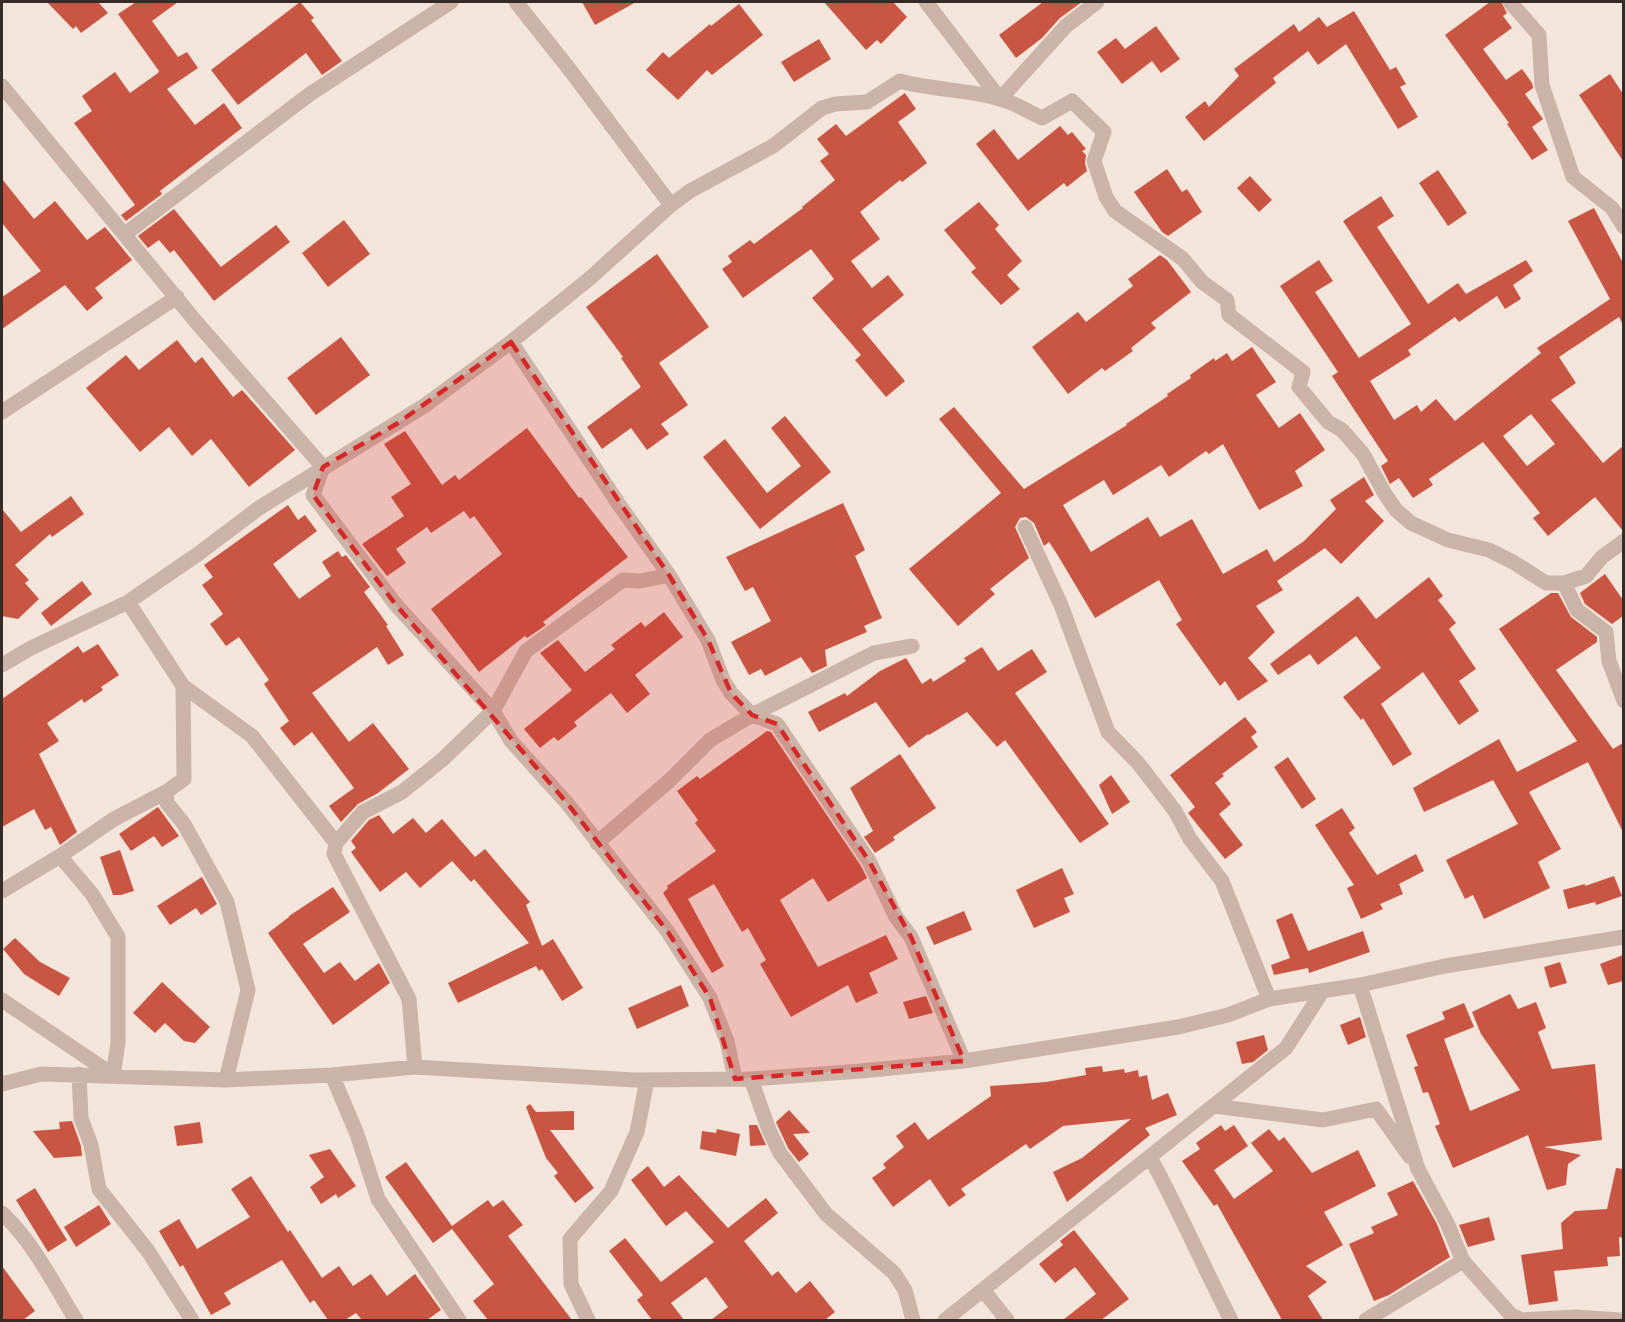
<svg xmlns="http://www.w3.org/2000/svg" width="1625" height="1322" font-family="Ubuntu,sans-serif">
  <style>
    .building { fill: #c95643; fill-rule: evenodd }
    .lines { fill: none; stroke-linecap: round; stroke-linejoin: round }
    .minor { stroke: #cbb4a7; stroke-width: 15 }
    .marked { fill: #d62828; fill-opacity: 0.2; stroke: #d62828; stroke-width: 4.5; stroke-dasharray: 12 8; stroke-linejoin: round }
  </style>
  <rect width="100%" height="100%" fill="#f3e5dc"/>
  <path class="building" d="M47 2H98L108 13 81 33 76 26 73 29Z
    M136 2H178L152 21 178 57 187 52 198 68 167 89 195 125 224 103 242 128 160 191 162 194 126 221 121 215 135 205 74 123 92 111 82 96 115 72 130 93 158 73 159 71 118 14Z
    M300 2 314 18 311 20 342 61 322 75 306 53 238 105 211 70Z
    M582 2H636L595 25Z
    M824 2H893L907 17 881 44 877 40 866 50Z
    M1043 2H1082L1060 18 1042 38 1016 58 999 35Z
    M1490 2H1501L1507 13 1503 16 1512 28 1483 49 1506 80 1522 69 1532 83 1533 88 1525 94 1543 119 1532 127 1548 150 1532 160 1507 124 1509 123 1445 35Z
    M739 4 763 35 712 75 707 70 678 100 646 70 663 52 669 58 710 24 711 26Z
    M1354 11 1390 70 1396 67 1406 84 1400 87 1418 117 1398 129 1346 44 1318 65 1308 51 1273 78 1276 83 1204 141 1185 117 1205 101 1209 107 1239 76 1234 69 1294 24 1299 32 1319 17 1327 27Z
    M1156 26 1180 59 1161 73 1152 61 1122 84 1097 52 1116 38 1125 49Z
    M819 39 831 59 794 82 781 62Z
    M1610 74 1623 94V161L1579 95Z
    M905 93 916 109 898 122 927 163 902 182 900 180 860 212 880 239 851 261 872 288 888 275 904 295 862 329 905 381 886 397 855 360 861 355 812 298 834 279 811 249 743 298 722 269 732 262 728 256 750 240 754 244 803 208 802 207 835 180 820 161 829 154 817 139 836 124 846 136Z
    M1060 126 1068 135 1072 132 1086 149 1082 151 1086 155 1085 163 1087 171 1067 187 1064 183 1028 211 976 144 994 129 1018 160Z
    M1167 169 1182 192 1187 189 1202 212 1168 236 1162 232 1134 192Z
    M1438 170 1467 213 1448 226 1419 183Z
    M1250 176 1272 200 1259 212 1237 188Z
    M2 179 34 219 55 201 87 240 105 227 132 260 95 288 103 298 87 311 65 285 2 329V297L41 271 2 223Z
    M1381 196 1394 216 1377 227 1428 304 1458 283 1466 294 1526 260 1533 271 1513 285 1521 299 1505 309 1497 296 1459 322 1455 317 1408 350 1411 355 1370 381 1394 420 1417 405 1421 412 1436 399 1455 421 1541 353 1537 348 1610 299 1568 221 1594 208 1623 263V325L1619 317 1559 357 1576 383 1551 400 1603 463 1623 446V531L1595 497 1548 536 1533 518 1540 513 1483 442 1429 479 1433 485 1413 498 1399 478 1390 484 1381 466 1388 461 1332 376 1338 372 1280 286 1319 260 1333 281 1315 292 1359 358 1411 324 1343 221ZM1531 414 1555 444 1527 466 1503 436Z
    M979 202 999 225 995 229 1022 261 1007 275 1020 289 1001 305 971 272 976 268 944 230Z
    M174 209 221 267 276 225 290 242 214 301 174 250 170 253 159 240 148 248 138 236Z
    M344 220 370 254 328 287 302 253Z
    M657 254 709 327 659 363 688 405 661 424 669 434 647 450 631 428 602 449 587 427 641 387 621 358 623 357 586 307Z
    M1160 255 1167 260 1191 292 1151 323 1156 328 1131 348 1133 351 1105 371 1102 368 1068 394 1032 347 1078 312 1086 322 1133 286 1128 279Z
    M341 337 370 375 316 415 287 378Z
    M177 340 195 363 202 357 233 397 242 390 295 450 249 487 211 439 192 456 169 427 140 452 86 388 126 355 139 370Z
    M1252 347 1276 382 1256 395 1279 428 1300 413 1325 450 1295 471 1303 486 1259 510 1223 444 1209 454 1206 451 1169 477 1161 465 1113 495 1104 480 1063 505 1091 552 1148 517 1160 537 1192 519 1223 574 1267 549 1274 562 1304 541 1336 509 1330 500 1364 477 1374 495 1365 501 1384 521 1341 564 1325 548 1277 581 1283 590 1256 606 1275 632 1248 658 1268 681 1238 701 1225 681 1220 686 1176 624 1182 620 1159 580 1095 618 1057 554 1049 542 1044 546 1034 523 1026 517 1020 518 1015 527 1029 558 990 589 995 594 958 626 909 569 1001 493 939 419 954 407 1024 489 1127 425 1126 424 1168 396 1167 394 1191 378 1190 375 1214 358 1215 361 1227 353 1232 361Z
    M785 416 831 472 760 529 703 457 725 439 767 493 801 466 771 428Z
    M527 428 579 498 581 497 628 557 543 622 546 625 527 638 525 636 479 672 431 609 502 554 474 516 470 519 464 511 431 533 427 527 396 549 406 563 387 576 362 544 404 516 391 497 411 484 384 444 405 431 442 485 455 475 459 480Z
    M71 496 84 514 52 537 50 534 15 565 29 580 25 583 39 599 18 619 2 616V509L21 532Z
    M843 503 865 550 855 556 882 618 864 626 867 632 825 650 827 666 812 673 801 657 765 676 761 669 749 675 731 642 771 621 753 587 745 591 726 557Z
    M288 505 298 520 305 515 317 531 273 564 299 599 331 576 322 562 338 551 342 557 346 555 370 587 364 592 388 625 386 626 404 655 388 665 377 647 312 693 349 742 373 723 409 769 378 793 358 804 341 822 329 806 354 788 312 732 294 746 280 728 289 721 264 684 269 680 239 637 226 646 210 624 223 614 202 585 213 577 204 565Z
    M1605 574 1623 600V616L1612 624 1585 604 1580 593Z
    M1429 577 1443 596 1438 600 1456 623 1449 629 1476 669 1459 681 1479 711 1459 725 1423 672 1381 704 1412 754 1393 766 1363 718 1361 720 1343 697 1381 668 1356 636 1318 665 1310 654 1278 675 1270 664 1358 596 1376 619Z
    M82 581 92 594 51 626 41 613Z
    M1551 593H1558L1571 617 1597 637V642L1556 670 1613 749 1623 743V832L1588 762 1529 792 1561 849 1538 862 1550 888 1484 919 1473 895 1465 899 1446 860 1518 824 1493 780 1424 812 1413 788 1499 739 1517 772 1577 741 1499 629Z
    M664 612 683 637 635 675 650 694 627 713 611 693 574 722 577 726 558 741 554 737 540 748 524 729 572 690 540 653 558 640 585 672 615 649 611 645 641 622 645 627Z
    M98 644 119 675 101 687 103 690 84 703 82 699 47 723 59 741 39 754 77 832 60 845 51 827 45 830 34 809 2 827V699L78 646 83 653Z
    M982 647 998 671 1032 649 1047 672 1015 693 1109 824 1080 843 1005 740 997 747 967 712 929 735 928 734 909 748 876 702 819 732 808 712 845 693 847 696 880 671 906 658 922 684 931 678 933 682 966 661 964 658Z
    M1245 717 1257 732 1251 737 1258 747 1222 774 1224 776 1215 783 1231 804 1219 814 1243 845 1225 859 1188 813 1195 807 1170 775Z
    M767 731 771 732 861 866 867 878 828 902 813 878 780 900 818 967 886 935 898 959 869 973 878 993 856 1003 848 985 791 1017 760 964 766 960 748 928 742 932 714 884 688 899 724 966 712 973 663 893 668 888 667 886 716 851 695 823 698 820 677 791 697 776 700 779Z
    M900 754 936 808 893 837 895 840 875 853 864 837 873 831 850 788Z
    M1288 757 1316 799 1302 809 1274 767Z
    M1111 775 1130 802 1112 814 1099 785Z
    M158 807 179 836 162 847 154 836 131 851 119 834Z
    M1342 808 1355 828 1349 833 1377 875 1416 854 1424 871 1399 884 1403 894 1380 904 1383 909 1361 919 1347 888 1354 885 1315 825Z
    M379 815 393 834 413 818 426 833 442 819 475 857 485 849 530 902 526 905 542 946 553 939 583 988 562 1001 542 969 539 971 536 966 458 1003 448 983 529 943 474 879 471 882 452 861 420 888 406 872 380 892 351 852 356 848 351 841 369 820Z
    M120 850 134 891 121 895H113L100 857Z
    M1062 868 1074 894 1064 898 1070 912 1034 928 1016 890Z
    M1614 876 1622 896 1596 905 1595 902 1568 909 1563 890 1585 884V886Z
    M202 877 217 904 201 915 196 908 170 925 157 906Z
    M333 887 350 912 303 944 324 973 340 962 355 981 379 963 390 983 333 1025 268 933 289 917V916Z
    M964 911 972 930 934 945 926 927Z
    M1292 913 1308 951 1363 931 1370 952 1309 973 1308 968 1274 975 1271 965 1290 958 1276 920Z
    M15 938 40 962 70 978 59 996 24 974 3 949Z
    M1623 955V981L1608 985 1600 964Z
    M1560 962 1567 983 1550 988 1544 967Z
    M162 982 210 1027 195 1043 184 1041 165 1023 155 1033 133 1013Z
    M681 985 689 1006 637 1029 628 1008Z
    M1510 994 1518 1009 1536 1002 1546 1028 1538 1032 1552 1069 1595 1064 1602 1140 1544 1147 1581 1155 1568 1164 1566 1185 1547 1190 1528 1135 1453 1168 1435 1126 1440 1124 1428 1092 1423 1093 1414 1067 1418 1066 1406 1035 1445 1019 1442 1012 1464 1003 1474 1027 1444 1039 1470 1111 1520 1090 1481 1034 1472 1012Z
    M926 996 933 1013 909 1019 903 1002Z
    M1360 1017 1366 1037 1348 1045 1340 1025Z
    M1264 1035 1268 1050 1253 1062 1242 1064 1236 1042Z
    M1102 1066 1103 1072 1124 1069 1125 1073 1138 1070 1139 1077 1147 1075 1152 1100 1168 1093 1177 1115 1145 1128 1150 1135 1067 1202 1053 1172 1082 1158 1131 1119 1063 1126 1030 1149 1026 1144 961 1189 966 1195 949 1207 930 1179 893 1207 872 1178 886 1168 883 1164 904 1147 896 1136 915 1122 928 1140 991 1096 990 1086 1046 1082 1086 1075 1085 1068Z
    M530 1104 536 1112 574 1111V1130H550L594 1188 575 1203 554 1176 558 1173 546 1158 526 1107Z
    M789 1110 810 1133 793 1134 809 1154 799 1162 788 1148 776 1122Z
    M72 1121 81 1146 82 1156 54 1158 33 1131 60 1129 59 1122Z
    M200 1122 203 1143 177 1146 174 1126Z
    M749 1125H757L766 1145 750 1146Z
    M1221 1125 1225 1131 1234 1125 1248 1146 1214 1170 1234 1199 1273 1171 1251 1143 1269 1129 1279 1141 1284 1137 1312 1173 1358 1150 1376 1186 1324 1212 1343 1245 1306 1266 1327 1282 1308 1296 1323 1320H1282L1217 1204 1214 1206 1182 1161 1200 1149 1196 1143Z
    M717 1129 740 1134 736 1156 700 1149 702 1131 716 1133Z
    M330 1149 356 1186 338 1198 336 1194 321 1204 310 1187 324 1177 309 1155Z
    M406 1162 452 1226 488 1200 493 1207 503 1200 523 1225 508 1236 572 1320H488L473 1301 494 1284 452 1229 433 1243 385 1177Z
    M648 1166 664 1187 679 1175 728 1228 766 1198 778 1213 744 1241 772 1276 778 1271 796 1293 810 1281 835 1312 825 1320H711L728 1307 706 1277 671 1303 684 1320H652L637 1300 643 1295 609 1251 625 1238 661 1282 714 1242 686 1211 666 1226 631 1180Z
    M1616 1168 1623 1169V1238L1619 1237 1620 1256 1607 1257 1608 1266 1554 1271 1558 1301 1529 1305 1521 1255 1563 1249 1561 1223 1575 1211 1607 1209Z
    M251 1176 288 1232 290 1230 322 1278 339 1266 353 1286 371 1274 387 1296 415 1274 441 1310 427 1320H362L356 1313 345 1320H328L314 1300 310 1303 282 1260 224 1293 231 1304 211 1315 183 1265 180 1267 159 1231 179 1219 197 1249 250 1217 231 1189Z
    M1413 1181 1437 1224 1450 1257 1389 1295 1374 1301 1349 1244 1374 1233 1371 1227 1398 1215 1387 1193Z
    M35 1188 67 1240 48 1252 16 1200Z
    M99 1205 111 1224 76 1247 64 1227Z
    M1489 1217 1495 1240 1468 1247 1459 1225Z
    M1074 1230 1129 1299 1101 1320H1063L1096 1294 1075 1267 1055 1283 1039 1264 1063 1245 1060 1241Z
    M2 1266 35 1311 23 1320H2Z"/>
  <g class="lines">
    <path class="minor" d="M516 2 570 70 671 205
      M926 2 1000 99
      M1510 2 1539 35 1542 85 1573 177 1612 208 1624 227
      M2 86 197 323 323 467 313 495 396 605 493 711 511 741 567 803 668 932 710 998 727 1041 735 1079
      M1000 99 1066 26 1097 2
      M125 234 310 94 451 2
      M511 342 618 503 669 575 708 640 723 680 731 693 752 715 777 724 869 861 896 917 911 937 964 1061
      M2 412 177 297
      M1025 527 1061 605 1108 732 1138 763 1175 811 1190 839 1222 881 1269 999
      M1564 583 1577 610 1606 632 1609 661 1624 701
      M128 602 183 686 252 736 336 843
      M2 665 31 648 128 602 198 554 259 508 424 406 511 342 589 279 671 205 690 191 773 146 822 108 835 104 867 102 900 81C935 91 974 89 1009 102 1020 106 1031 113 1042 118L1072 101 1104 132 1094 161 1106 197 1115 211 1183 259 1202 282 1227 300 1229 315 1303 372 1299 387 1328 422 1342 430 1363 454 1385 494 1396 510 1411 523 1448 540 1489 550 1513 562 1546 583H1564L1586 576 1602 557 1624 541
      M183 686 184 779 166 792 167 803 184 824 227 902 248 990 226 1080
      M597 843 670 780 710 740 752 715 874 653 912 646
      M2 891 60 856 114 819 166 792
      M1360 985 1418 1169 1447 1223 1463 1261 1511 1315 1522 1320 1575 1317 1620 1320
      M2 1000 113 1075 118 1043V937L92 894 60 856
      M415 1067 409 999 334 854 336 843 363 812 402 792 442 760 493 711 526 651 623 580 640 581 669 575
      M79 1074 81 1118 91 1145 99 1189 148 1251 192 1320
      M332 1075 357 1134 378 1199 459 1320
      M751 1079 769 1130 780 1153 826 1214 894 1273 905 1290 913 1320
      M2 1084 41 1074 226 1080 332 1075 415 1067 634 1080 751 1079 861 1071 964 1061 1178 1027 1228 1015 1269 999 1360 985 1445 966 1624 937
      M1214 1106 1323 1120 1376 1109 1410 1157
      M1150 1157C1179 1210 1203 1266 1231 1320
      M2 1213C34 1243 53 1283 76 1320
      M984 1291 1007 1320
      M588 1320 571 1284 570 1239 611 1191 637 1132 647 1080
      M945 1320 1286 1048 1322 992
      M1366 1320 1463 1261"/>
  </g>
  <path class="marked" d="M511 342 669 575 708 640 731 693 752 715 777 724 869 861 911 937 964 1061 735 1079 710 998 668 932 567 803 396 605 313 495 323 467 398 423Z"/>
  <rect width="1625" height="1322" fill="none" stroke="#372b28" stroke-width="6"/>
</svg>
